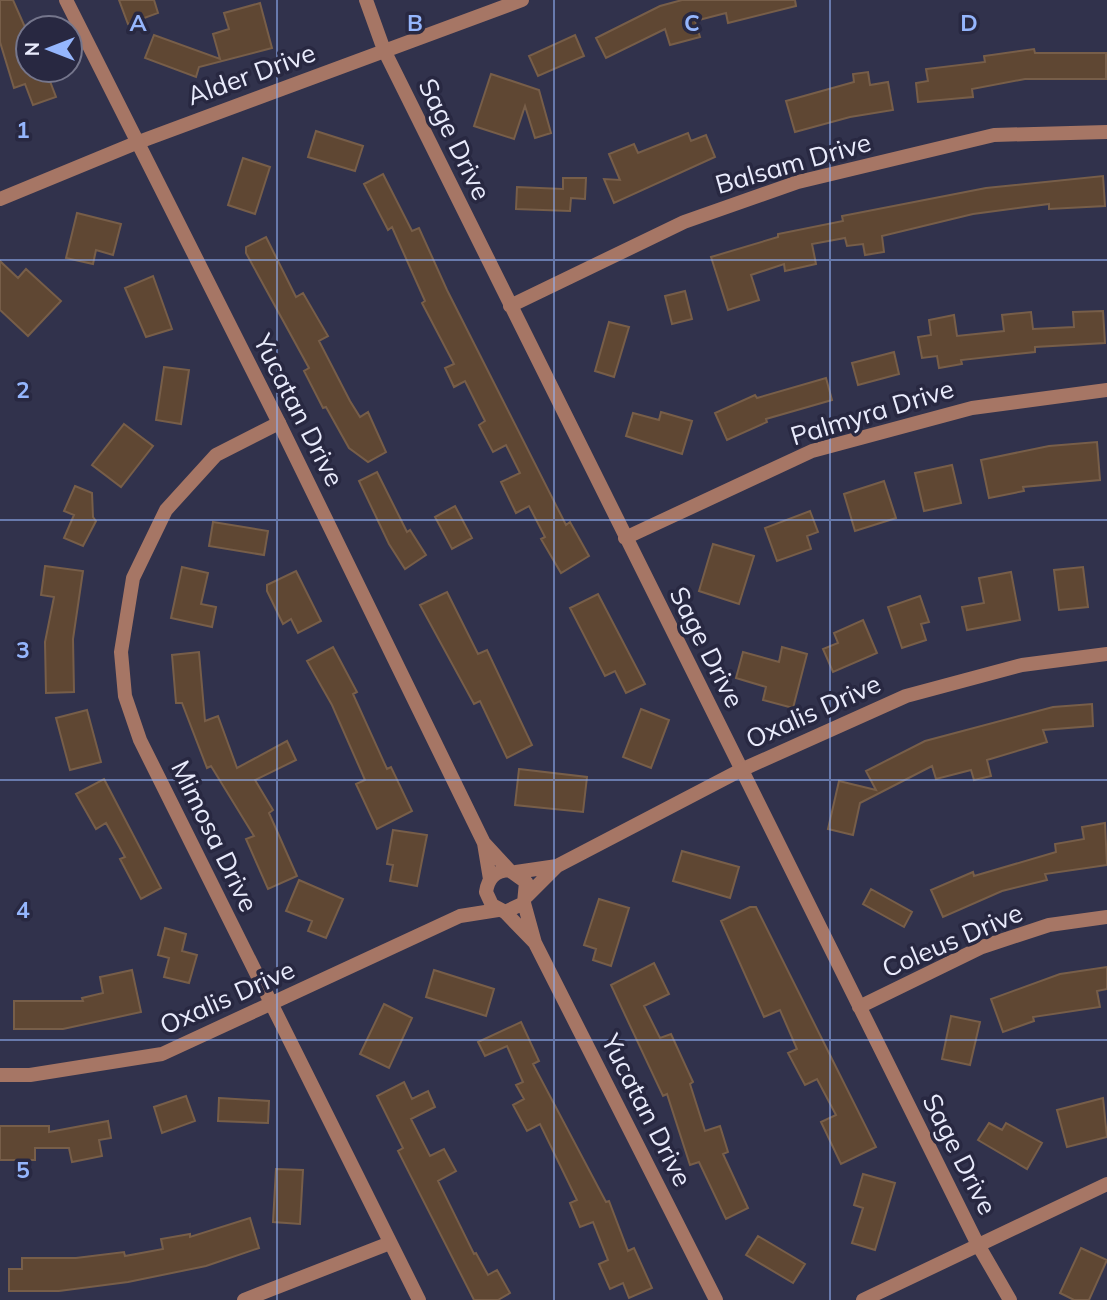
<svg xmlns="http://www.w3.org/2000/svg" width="1107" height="1300" font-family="Mulish,sans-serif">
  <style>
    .building { fill: #5f4733; stroke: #775e49; stroke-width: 2 }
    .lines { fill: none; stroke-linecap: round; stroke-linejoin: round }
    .minor { stroke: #a67665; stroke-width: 14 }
    .tertiary { stroke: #a67665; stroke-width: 14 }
    .grid { fill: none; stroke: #95b6fd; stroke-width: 2; stroke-opacity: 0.55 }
    .labels { text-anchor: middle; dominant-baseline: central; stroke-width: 7; stroke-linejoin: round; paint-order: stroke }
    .street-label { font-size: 26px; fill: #e9ebfc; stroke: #282841 }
    .grid-label { font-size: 23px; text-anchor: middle; font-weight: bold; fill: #95b6fd; stroke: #282841; stroke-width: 7; stroke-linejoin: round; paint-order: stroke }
  </style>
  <rect width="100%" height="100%" fill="#31324c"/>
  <path class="building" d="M0 0H13L28 34V70H58L48 76 56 97 33 105 25 84 14 88 0 42Z
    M119 0H154L158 13 128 24Z
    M682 0H795L796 6 728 23 726 13 695 21 700 37 670 45 665 29 606 58 596 38 660 6Z
    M260 3 272 48 199 67 196 77 145 58 154 35 220 59 213 34 229 29 224 13Z
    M575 35 584 56 538 76 529 56Z
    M1034 49 1035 53H1106V79H1025L972 89 973 97 918 102 916 83 928 81 926 69 985 62 984 56Z
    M868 72 870 85 888 82 893 110 850 117 795 132 786 101 854 82 853 74Z
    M491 74 539 90 551 133 535 138 525 106 514 139 474 126Z
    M316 131 363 146 355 171 308 157Z
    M688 133 691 141 706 135 715 157 614 203 604 179 620 180 609 154 634 144 638 153Z
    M243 158 270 167 255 214 228 205Z
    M383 174 412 231 419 228 447 290 566 525 570 522 589 556 561 573 541 539 545 537 529 506 516 513 501 482 520 473 506 445 493 452 479 425 485 421 465 381 454 387 445 368 454 364 422 303 425 301 392 227 388 230 364 184Z
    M1103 176 1105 206 1049 209V204L973 214 882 236 884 252 865 255 863 244 847 246 845 238 812 244 816 264 785 271 784 264 751 275 759 300 728 310 711 257 778 237V234L843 221 842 216 986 188Z
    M563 178H586L585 199 571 198 570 211 516 209 517 187 563 189Z
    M77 213 121 224 113 255 96 250 93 264 66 258Z
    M266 237 296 297 303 293 328 336 319 341 350 401 360 417 368 412 386 452 368 462 349 448 326 407 323 408 304 371 309 368 246 253V247Z
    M0 261 18 278 26 269 61 301 28 336 0 310Z
    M153 276 172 329 146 337 125 288Z
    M685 291 692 319 672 324 665 296Z
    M1103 311 1105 343 1035 347V352L961 360 962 364 939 368 937 356 922 358 918 337 931 335 929 320 954 315 957 336 1004 331 1002 315 1031 312 1033 329 1074 327 1073 312Z
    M609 322 629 327 614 377 595 371Z
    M894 352 899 374 858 385 852 363Z
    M164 367 189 370 181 424 156 420Z
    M826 378 832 400 766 419 767 422 727 440 715 413 755 395 757 398Z
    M661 412 692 421 682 454 626 436 633 413 659 420Z
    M124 424 153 446 121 487 92 465Z
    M1097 442 1100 480 1023 487 1024 491 989 498 981 460 1049 446Z
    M952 465 961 503 924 511 915 473Z
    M377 472 407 532 410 530 426 555 405 569 389 544 359 481Z
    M884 481 896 518 855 531 844 494Z
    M75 486 92 493 93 517 96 521 83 546 64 538 74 515 64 511Z
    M455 506 472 538 452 549 435 517Z
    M810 511 818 532 807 536 811 549 777 561 765 528Z
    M213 522 268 531 264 555 209 546Z
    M713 544 754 556 739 604 699 591Z
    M45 566 83 571 73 639 74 692 46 693 45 642 54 597 41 595Z
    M182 567 208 573 201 604 216 607 212 627 171 618Z
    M1083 567 1088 607 1059 610 1054 570Z
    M296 571 321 621 298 633 291 619 283 624 267 591V585Z
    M1011 572 1020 620 967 630 962 607 984 603 979 578Z
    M447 592 478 654 487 650 532 745 507 758 480 701 474 704 420 605Z
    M598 594 645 684 626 693 615 671 605 676 570 608Z
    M920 596 929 622 921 624 926 640 902 648 888 607Z
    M863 620 877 653 833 672 823 649 838 643 834 633Z
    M333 647 357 692 353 694 387 769 391 767 412 811 377 829 356 784 365 780 332 705 307 661Z
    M782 647 807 654 793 708 763 700 766 687 736 678 743 652 779 662Z
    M199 652 205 721 218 716 237 768 287 741 296 760 255 780 273 810 269 813 297 876 268 889 246 839 254 836 211 766 207 768 182 703H176L172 655Z
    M1092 704 1093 726 1043 730 1047 742 987 760 991 776 974 780 971 770 936 779 932 766 860 803 853 835 828 829 839 781 876 790 866 771 925 741 1053 707Z
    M641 709 669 720 651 768 623 757Z
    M87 710 101 762 70 770 56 718Z
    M519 769 587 777 583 812 515 805Z
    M104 779 161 888 141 899 120 859 125 857 106 823 96 829 76 794Z
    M1105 823 1107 865 1045 874 1047 880 1002 891 943 917 931 890 973 872 974 876 1056 852 1055 844 1084 839 1082 827Z
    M393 830 427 835 417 886 390 881 393 865 387 864Z
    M682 851 739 867 730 898 673 881Z
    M299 880 343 899 326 938 308 931 312 921 286 911Z
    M871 889 912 912 904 927 863 904Z
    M599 899 629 908 611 966 593 960 596 949 584 945Z
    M750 907H756L876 1147 841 1164 821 1122 836 1115 817 1079 805 1085 788 1053 797 1049 780 1010 764 1017 721 921Z
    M165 928 186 934 182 951 197 955 189 983 164 977 169 958 158 955Z
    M654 963 669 994 644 1006 660 1038 671 1034 693 1082 690 1084 705 1131 720 1126 728 1152 723 1154 748 1208 726 1219 699 1162 690 1165 667 1094 663 1096 611 985Z
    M1107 967V989L1097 991 1100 1007 1033 1017 1034 1021 1003 1032 991 999 1060 974Z
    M132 970 141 1012 63 1029H14V1001H83L82 998 103 993 100 977Z
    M434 970 494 989 486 1016 426 997Z
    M384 1004 412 1018 389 1068 360 1054Z
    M951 1016 980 1022 970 1065 942 1059Z
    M521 1022 539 1061 533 1064 606 1202 609 1201 628 1251 634 1248 652 1288 629 1298 623 1283 610 1289 599 1264 608 1260 593 1222 580 1227 570 1203 577 1200 540 1124 527 1131 513 1105 524 1099 516 1085 523 1082 507 1046 485 1056 478 1042Z
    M404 1082 412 1099 428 1091 435 1107 411 1119 430 1156 444 1149 456 1171 438 1181 474 1254 476 1253 488 1275 497 1270 510 1293 498 1300H474L398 1151 403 1148 377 1096Z
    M186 1096 195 1121 162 1133 154 1107Z
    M219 1098 269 1101 268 1123 218 1121Z
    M1103 1098 1107 1137 1067 1147 1057 1110Z
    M108 1121 111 1138 99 1140 102 1156 72 1162 69 1148H35V1160H0V1126H49V1132Z
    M989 1123 1002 1130 1006 1123 1042 1143 1027 1169 978 1140Z
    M276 1169 303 1170 300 1224 273 1222Z
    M863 1174 895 1183 875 1250 852 1243 863 1208 854 1205Z
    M250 1218 259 1248 206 1266 128 1282 59 1291H9V1269H22V1258H76L124 1252 125 1256 163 1249 161 1239 190 1234V1237Z
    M758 1236 805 1264 793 1283 746 1255Z
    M1081 1248 1107 1260 1089 1300H1074L1060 1293Z"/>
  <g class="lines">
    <path class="minor" d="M366 0 384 50 977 1243 1010 1300
      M136 143 522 0
      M510 306 684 222 798 182 994 135 1107 132
      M279 423 216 455 166 510 133 578 121 652 125 696 140 740 419 1300
      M625 538 812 451 972 408 1107 390
      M859 1007 982 947 1049 925 1107 917
      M244 1300 390 1243
      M863 1300 1107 1184"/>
    <path class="tertiary" d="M66 0 279 423 484 843 490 879
      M0 199 136 143
      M485 844 509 870 526 882 524 903 505 912 492 905 486 892C488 878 495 871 509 870
      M516 872 557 866 741 770 906 696 1022 665 1107 654
      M527 896 557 866
      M524 903 535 943 716 1300
      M505 912 534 942
      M0 1075H30L162 1054 460 916 498 910"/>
  </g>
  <path class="grid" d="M277 0V1300M554 0V1300M830 0V1300M0 260H1107M0 520H1107M0 780H1107M0 1040H1107"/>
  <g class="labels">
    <g class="street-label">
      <text transform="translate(251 74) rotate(-20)">Alder Drive</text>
      <text transform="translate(455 139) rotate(64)">Sage Drive</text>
      <text transform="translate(793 163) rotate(-16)">Balsam Drive</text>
      <text transform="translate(299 410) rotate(63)">Yucatan Drive</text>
      <text transform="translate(872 412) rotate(-17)">Palmyra Drive</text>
      <text transform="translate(707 647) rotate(63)">Sage Drive</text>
      <text transform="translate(813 711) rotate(-24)">Oxalis Drive</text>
      <text transform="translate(215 836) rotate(64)">Mimosa Drive</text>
      <text transform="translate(952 940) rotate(-23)">Coleus Drive</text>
      <text transform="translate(227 997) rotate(-24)">Oxalis Drive</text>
      <text transform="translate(647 1110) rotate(63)">Yucatan Drive</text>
      <text transform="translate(960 1154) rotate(63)">Sage Drive</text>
    </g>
  </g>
  <g class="grid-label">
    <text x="138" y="31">A</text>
    <text x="415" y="31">B</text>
    <text x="692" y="31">C</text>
    <text x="969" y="31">D</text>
    <text x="23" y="138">1</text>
    <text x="23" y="398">2</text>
    <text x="23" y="658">3</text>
    <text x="23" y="918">4</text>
    <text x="23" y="1178">5</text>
  </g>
  <g transform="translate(49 49) rotate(270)"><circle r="33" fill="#282841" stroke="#75768c" stroke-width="2"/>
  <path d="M0-5L12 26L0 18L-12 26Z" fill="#95b6fd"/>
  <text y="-10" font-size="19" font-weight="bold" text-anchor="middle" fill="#e9ebfc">N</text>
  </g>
</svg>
